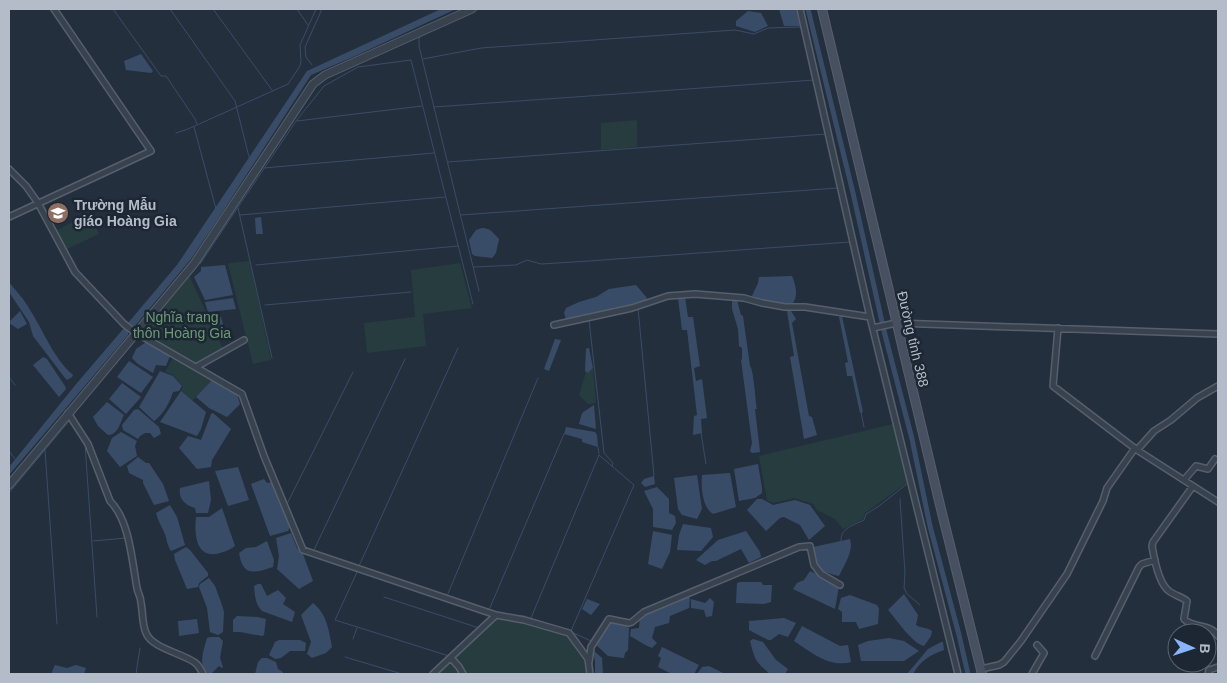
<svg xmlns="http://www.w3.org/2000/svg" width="1227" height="683" font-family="Helvetica,sans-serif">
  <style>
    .green { fill: #263c3f }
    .water { fill: #394c67 }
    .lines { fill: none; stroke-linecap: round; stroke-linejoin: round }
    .stream { stroke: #394c67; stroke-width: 1 }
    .canal { stroke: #394c67; stroke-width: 5 }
    .minor-casing { stroke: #565f6c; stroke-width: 8 }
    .tertiary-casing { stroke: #565f6c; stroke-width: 9 }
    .secondary-casing { stroke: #565f6c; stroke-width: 10 }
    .minor { stroke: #38414e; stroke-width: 5 }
    .tertiary { stroke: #38414e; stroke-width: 7 }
    .secondary { stroke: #465061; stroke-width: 8 }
    .labels { text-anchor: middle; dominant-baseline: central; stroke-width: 5; stroke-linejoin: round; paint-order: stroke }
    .poi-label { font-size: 14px; font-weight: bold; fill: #b4bcc9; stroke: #1d2633; text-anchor: start }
    .park-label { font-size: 14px; fill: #6b9a76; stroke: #1d2633 }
    .street-label { font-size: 14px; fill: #b4bcc9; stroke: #1d2633 }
  </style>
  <rect width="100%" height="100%" fill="#242f3e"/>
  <path class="green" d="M637 120V147L601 150V123Z
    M89 214 99 234 65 250 55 231Z
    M250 261 271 360 253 364 228 264 230 263Z
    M460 263 472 308 423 314 426 346 367 353 364 323 415 317 411 270Z
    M189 275 223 349 192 366 213 379 192 401 181 391 183 386 173 375 165 372 176 352 141 332Z
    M593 368 596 403 588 404 579 395 586 372 588 373Z
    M893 424 908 482 865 513 863 519 843 529 835 519 817 510 813 504 795 498 773 503 767 500 759 456Z
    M502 617 518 620 567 633 587 659 588 674H464L452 658 492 621Z
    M451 659 461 674H435Z"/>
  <path class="water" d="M441 9H456L355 56 311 75 216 222 191 259 134 327 128 323 177 265 307 71Z
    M779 9H796L800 26H784Z
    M748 11 761 13 768 26 755 32 736 26V21Z
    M141 54 153 71 151 73 126 70 124 61Z
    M261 217 263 234H256L255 218Z
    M482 228C491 228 493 233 499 239L496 253 492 258 475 256 472 254 469 240 476 230Z
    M225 265 233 295 205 300 194 277 201 271V267Z
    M792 276C796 285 799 298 791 305L763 301 752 296 758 283 759 277Z
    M9 282C16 291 25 300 30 310 43 330 54 359 73 375L72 377 67 380 65 378 33 336 29 322 9 292Z
    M636 285 647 298 646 300 638 304 569 320 566 319 564 313 566 308 579 302 596 297 609 289Z
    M685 297 688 317H693L700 366 694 368 696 381 702 379 707 418 701 419 702 433 693 435 694 416 697 415 687 330H682L678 298Z
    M233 298 236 309 208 312 205 302Z
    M732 299 737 300 741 315 743 316 750 366C754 371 755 399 757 409H755L760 452 752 453 750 451 752 443 741 360 742 359V348L739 346 738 329 732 309Z
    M20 311 27 324 18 329 9 323V322Z
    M787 311H791L796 319 792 323 809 416 812 417 817 435 804 439 790 357 794 356Z
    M216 315 221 317 226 336 219 338 210 318Z
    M842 316 863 412 860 413 852 376H847L845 363 848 362 839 317Z
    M124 328 128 331V335L9 475V467L77 383Z
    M555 339 561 340 549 371 544 369Z
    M146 342 170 356 166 366 156 365 153 373 138 364 132 358 136 349Z
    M588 348H589L593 368 588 373 585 371 586 349Z
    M43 357 47 359 65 386 66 389 59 397 33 365Z
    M129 361 153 377 141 393 117 377Z
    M160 371 173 376 182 386 179 391 173 392C170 402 163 415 154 421L139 407Z
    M212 380 237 394 240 404 227 417 209 408 196 397Z
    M122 383 141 397 126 414 109 399Z
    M181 391 206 412 201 429 197 436 160 422Z
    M107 402 124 415C120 423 118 435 108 435L98 426 93 417Z
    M594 405 596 429 579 424 582 413Z
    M138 409 159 427 161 434 154 438 150 433H145L140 436 138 439 123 430 122 425 134 410Z
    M213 413 231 429 212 460 211 467 197 469 179 448 188 436 201 440 211 414Z
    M566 427 595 432 597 435 598 447 582 442V439L564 434Z
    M121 432 137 441 135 446 137 456 120 467 107 451 112 438Z
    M138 457 146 463H149L163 484 169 501 154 505 143 483V480L129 473 127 466Z
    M758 464 762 488V493L755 498 739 501 734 469Z
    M238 467 249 500 228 506 215 471Z
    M730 473 736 507 713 514C702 507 701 487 702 475Z
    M697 475 702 509 697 519 682 515 678 509 674 478Z
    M654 476 655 484 645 487 641 483 644 479Z
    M264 479 267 483 272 482 290 527 288 531 270 536 251 484Z
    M209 481 211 500 208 513H196L195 508C186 506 178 499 180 488Z
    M657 487 669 499V513L675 516 676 523 672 530 653 527V509L644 491Z
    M757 499H762L773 505 795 500 810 505 825 526 809 540 800 525 784 517 780 518 766 531 747 510Z
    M170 505 177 517 185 545 171 551C167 545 167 540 165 534 162 527 158 521 156 513Z
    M222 508 235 546C230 550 226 551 220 553 196 560 194 534 196 517H209Z
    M683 524 711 528 713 537 701 551 677 550 679 535Z
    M653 531 672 535 670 552 662 569 648 564Z
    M746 531 760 552 761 557 749 563 741 549 716 561H712L705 565 696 560 718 540Z
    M291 533 297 548 303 554 313 581 299 589 277 569 279 556 276 538Z
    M850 539C854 551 844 565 839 576 816 570 817 570 813 547Z
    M267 541 274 560 273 567C254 573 243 577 239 553L246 548 256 547Z
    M186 547 190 550 208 573V576L199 583 198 587 187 589 175 560 174 554Z
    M810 571 823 577 839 586 835 609 793 589 797 583 804 580Z
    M209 578 215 586 222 605 224 612 223 632 218 635 210 632 207 608 199 587 200 584Z
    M740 582H761L763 585H772L771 602 764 604 736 603 737 583Z
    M258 584H261L267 596 278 590 286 598 283 604 295 612 292 622 262 611C255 604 255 595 254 586Z
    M904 594 918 615 916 625C921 628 926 627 932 631L931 636 924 646C913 644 896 619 888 610Z
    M850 595 877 605 879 609 878 624 859 629 856 622H842V612L838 609 841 598Z
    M688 596 690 598 689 608 670 616 669 623 655 627 652 638 657 643 652 648C644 645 638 640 630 636L631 629 639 628 640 617 643 615Z
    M710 598 714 602 712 616 706 617 704 610 691 608V599L705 603Z
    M587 599 600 604 591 615 582 609Z
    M313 603C327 614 329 631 332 647L326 653 312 658 307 654 311 642 301 615Z
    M237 616 257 617 266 619 264 635 262 636 240 632H233V620Z
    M784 618 796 623 788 637 779 634 771 640H768L749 630V621Z
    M197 619 199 633 179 636 178 621Z
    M610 621 625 625 629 628 628 650 625 653 624 658 608 656 595 644Z
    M802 626 840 646 848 645 851 662C829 668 811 652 794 641Z
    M210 637H219L223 641 220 658 223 667 222 668 219 666 211 674H207C206 672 204 669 203 667 200 660 205 645 207 638Z
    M889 638 904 641 919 651 904 661H861L858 645 868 641Z
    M753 639 763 642 776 660 788 669 785 674H770C755 661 755 660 750 641Z
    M279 640H300L306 643 305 651H290L281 658 275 659 269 655 275 642Z
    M941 642H943L944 650C930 655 920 661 913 674H907L928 649Z
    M662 647 699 665 694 674H672L658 667 661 658 658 656Z
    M592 649 602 658 603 674H595V661Z
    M262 658H267L276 662 278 669 283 672V674H255L258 662Z
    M55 665 67 668 76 665 86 668 84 674H51Z
    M709 666 725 674H697L702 667Z"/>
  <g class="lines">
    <path class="stream" d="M113 9 161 76H166L195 119 197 124
      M170 9 235 101 249 157
      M213 9 272 90
      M297 9 308 25
      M474 11 480 9
      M422 34 419 38V46L479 291
      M423 59 481 48 735 30 754 34 768 28 801 27
      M312 65 306 57 305 47 322 9
      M434 107 814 80
      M297 121 422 106
      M194 127 216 209
      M176 133 188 129 288 84 300 66 301 61 300 45 316 9
      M448 162 826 134
      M264 168 434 153
      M238 208 272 358
      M240 215 445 197
      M461 215 838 188
      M200 264 296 121 324 86 358 67 411 60 473 304
      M256 265 458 246
      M474 267 516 265 527 260 541 264 589 261 850 242
      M862 293 867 314
      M265 305 411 292
      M638 308 654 476
      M864 319H868L874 345
      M589 320 604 453 613 463 612 466
      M9 377 15 385
      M861 412 864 427
      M701 433 706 464
      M85 444 97 617
      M598 447 599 454
      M45 450 57 624
      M9 451 15 459
      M9 493 70 420
      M900 499 905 573 904 588 907 594 920 605
      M286 506 353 372
      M93 541 126 538
      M841 541C840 528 854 525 864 520L866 514 879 506 908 483
      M313 552 405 359
      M359 566 458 348
      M358 570 335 620 449 656
      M140 592 143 595 144 604
      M447 596 503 614
      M447 596 538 378
      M384 597 479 628
      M489 610 564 434
      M509 615 524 616 565 629
      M531 618 599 455 634 485 571 631
      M569 631 591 641
      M573 633 582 645
      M471 635 491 615
      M353 639 357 628
      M345 657 402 674
      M136 674 140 648"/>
    <path class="canal" d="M808 9 853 193 885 335 912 439 930 526 959 635 968 674"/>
    <g class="minor-casing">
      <path id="minor" d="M800 9 870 317 958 674
        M9 169 26 186 38 203 75 272 124 324 133 331 242 394 264 456 303 550 496 615 433 674
        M9 217 151 151 54 9
        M554 325 632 308 668 296 695 294 744 298 762 303 785 307H805L870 317
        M873 328 896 323 1218 334
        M1058 328 1053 386 1137 450 1218 502
        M196 367 244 340
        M68 413 88 444 110 501C130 521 132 562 137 588 138 594 141 597 141 603 143 613 142 624 146 633 152 648 181 653 194 662 199 665 201 670 203 674
        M1137 450 1154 431 1171 420 1197 398 1218 386
        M1184 480 1196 466 1208 469 1215 459
        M1193 486 1153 542 1152 546C1154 558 1159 584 1169 591 1174 595 1182 597 1187 601L1184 619C1193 629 1210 623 1218 636
        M496 615 524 620 569 633 588 659 590 674
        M1095 656 1139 567 1142 564 1155 560
        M451 658 459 667 463 674
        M589 662 591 647 609 619 629 623 632 622 644 612 799 547 810 546 814 565 821 574 840 585
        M981 669 999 665 1004 662 1021 641 1067 574 1103 501 1107 488 1135 448
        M1032 674 1044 653 1037 645
        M1208 674 1209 670 1218 667"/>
    </g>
    <g class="tertiary-casing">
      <path id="tertiary" d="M9 485 194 264 313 84 325 75 472 9"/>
    </g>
    <g class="secondary-casing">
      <path id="secondary" d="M822 9 940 505 982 674"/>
    </g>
    <use href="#minor" class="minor"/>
    <use href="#tertiary" class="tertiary"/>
    <use href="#secondary" class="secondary"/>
  </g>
  <defs>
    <g id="school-disc" transform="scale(1.125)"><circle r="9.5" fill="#8d6e63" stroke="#1d2633"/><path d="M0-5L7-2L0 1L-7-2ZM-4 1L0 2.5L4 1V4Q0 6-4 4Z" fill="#fff"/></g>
  </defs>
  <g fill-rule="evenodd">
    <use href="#school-disc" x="58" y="213"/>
  </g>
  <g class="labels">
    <g class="poi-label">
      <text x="74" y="205">Trường Mẫu<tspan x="74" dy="16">giáo Hoàng Gia</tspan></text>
    </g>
    <g class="park-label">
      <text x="182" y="317">Nghĩa trang<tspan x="182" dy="16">thôn Hoàng Gia</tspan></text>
    </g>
    <g class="street-label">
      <text transform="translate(913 339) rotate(77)">Đường tỉnh 388</text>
    </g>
  </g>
  <rect width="1227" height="683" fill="none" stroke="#b4bcc9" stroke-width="20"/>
  <g transform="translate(1192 648) rotate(93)"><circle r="24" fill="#1d2633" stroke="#59626f"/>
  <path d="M0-4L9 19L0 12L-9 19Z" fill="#8ab4f8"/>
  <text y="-8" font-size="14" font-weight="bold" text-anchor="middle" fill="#b4bcc9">B</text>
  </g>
</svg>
